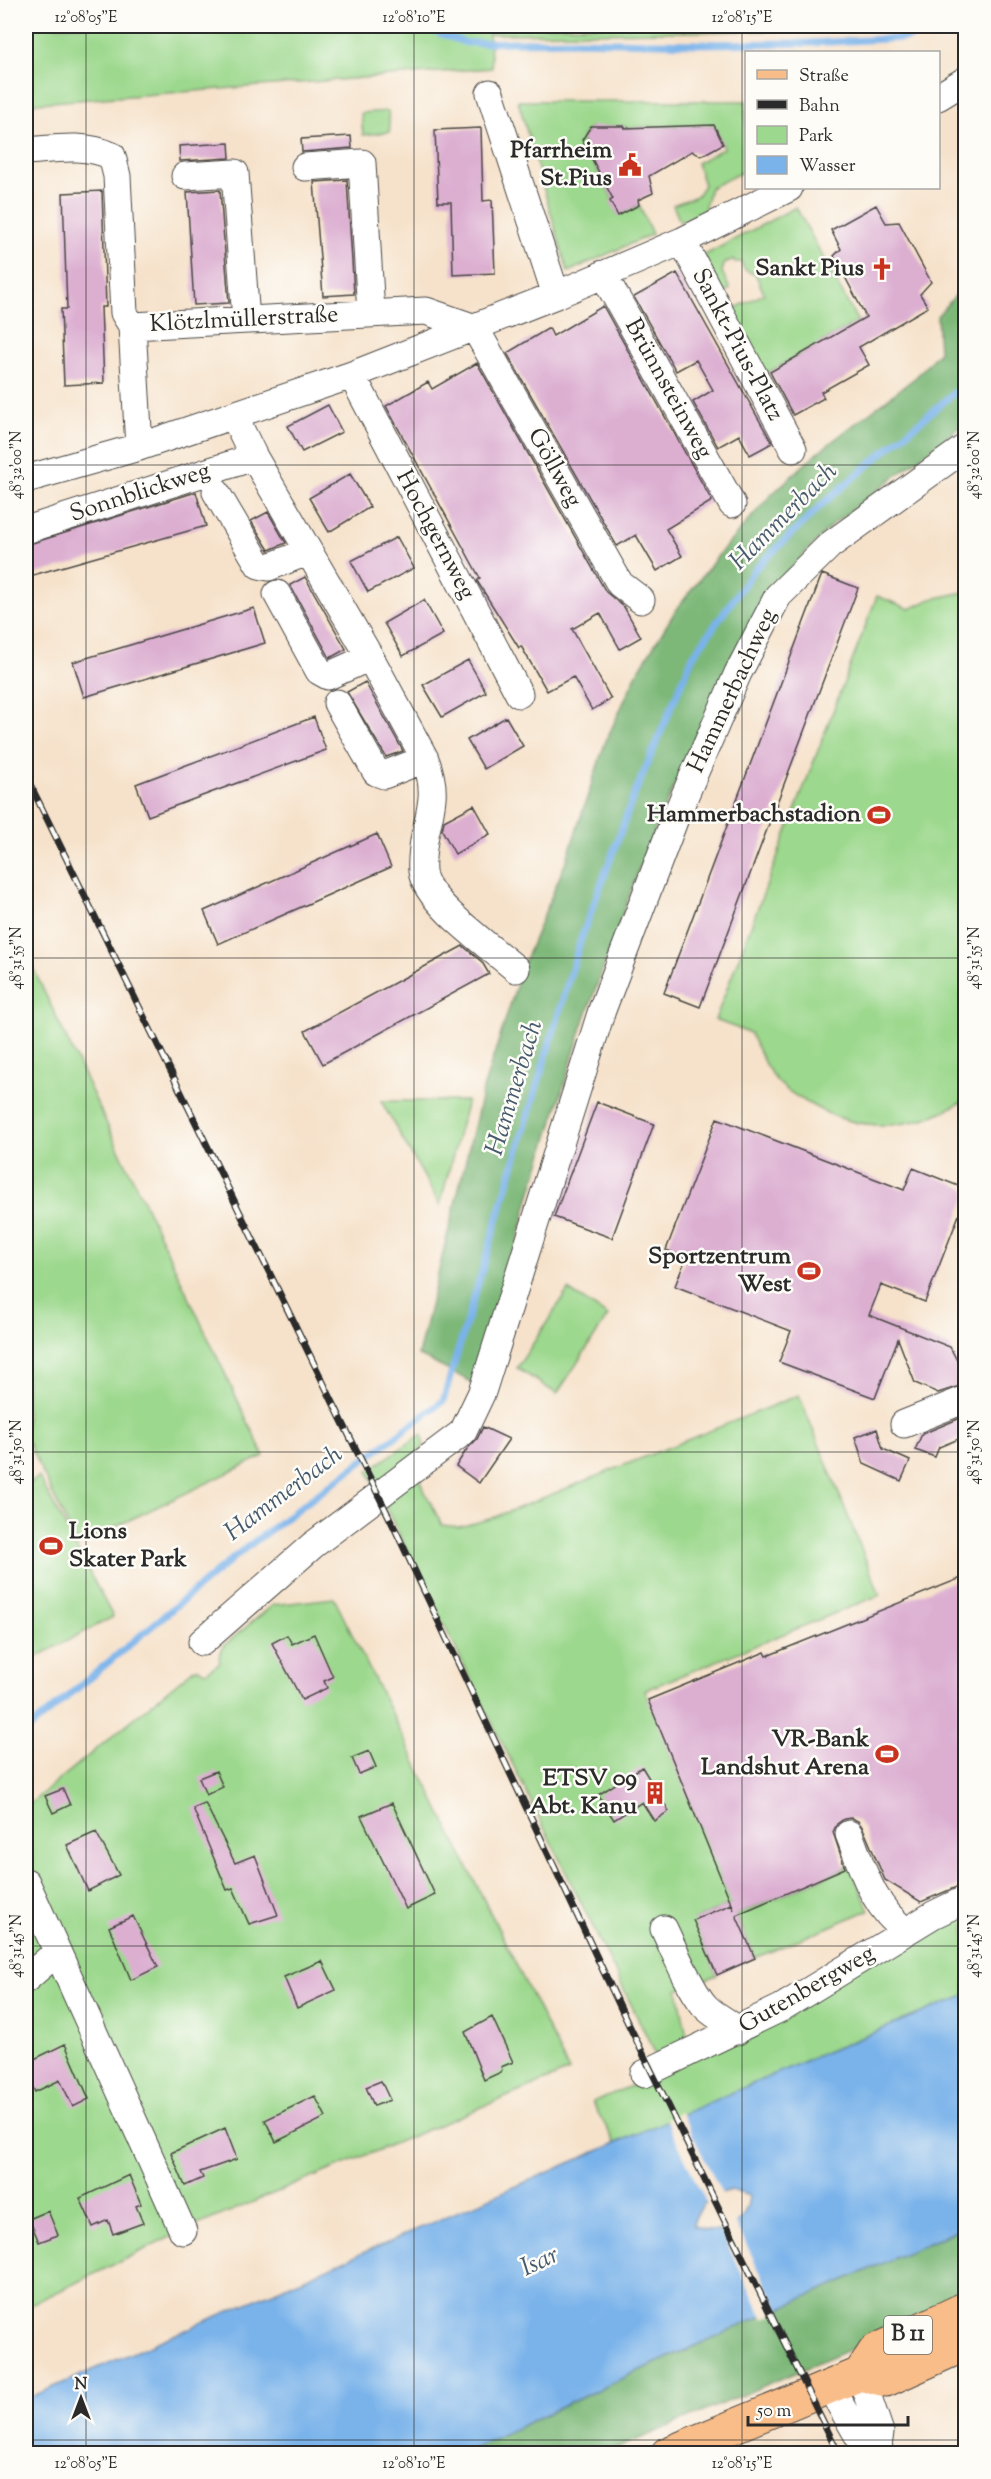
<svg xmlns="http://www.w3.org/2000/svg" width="991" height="2479" font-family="'Sorts Mill Goudy',serif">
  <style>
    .green { fill: #9cd88d; stroke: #64825c; stroke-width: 1.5 }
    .forest { fill: #7db878; stroke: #547252; stroke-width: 1.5 }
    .water { fill: #7ab3ea; stroke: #526f8a; stroke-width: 1.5; fill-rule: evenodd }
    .pier { fill: #f6e2cb }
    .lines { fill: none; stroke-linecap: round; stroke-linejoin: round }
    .stream { stroke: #7ab3ea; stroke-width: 7 }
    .building { fill: #dcafd1 }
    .minor-casing { stroke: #494643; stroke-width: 29 }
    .major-casing { stroke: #494643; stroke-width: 35 }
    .minor { stroke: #fff; stroke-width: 27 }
    .major { stroke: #f8bd89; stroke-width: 33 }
    .rail-casing { stroke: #2b2b2b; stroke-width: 7 }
    .rail { stroke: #fdfcf7; stroke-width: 4.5; stroke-dasharray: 14; stroke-linecap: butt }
    .ticks { fill: none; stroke: #2b2b2b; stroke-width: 1.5; stroke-opacity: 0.45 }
    .labels { text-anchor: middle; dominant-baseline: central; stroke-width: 5; stroke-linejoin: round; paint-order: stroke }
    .shield { fill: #fdfcf7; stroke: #6a6a68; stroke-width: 1.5 }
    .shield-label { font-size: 22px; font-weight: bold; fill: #2b2b2b }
    .poi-label { font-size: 24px; font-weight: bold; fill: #2b2b2b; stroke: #fdfcf7; text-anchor: end }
    .street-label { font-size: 24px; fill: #2b2b2b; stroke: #fdfcf7 }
    .water-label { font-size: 26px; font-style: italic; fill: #475b6e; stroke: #fdfcf7 }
    .neatline { fill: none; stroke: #2b2b2b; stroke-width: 2 }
    .ticks-label { font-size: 15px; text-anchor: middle; fill: #2b2b2b }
  </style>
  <rect width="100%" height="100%" fill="#fdfcf7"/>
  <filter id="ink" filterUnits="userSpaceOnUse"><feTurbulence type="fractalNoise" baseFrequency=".0167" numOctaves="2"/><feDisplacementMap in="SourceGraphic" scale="12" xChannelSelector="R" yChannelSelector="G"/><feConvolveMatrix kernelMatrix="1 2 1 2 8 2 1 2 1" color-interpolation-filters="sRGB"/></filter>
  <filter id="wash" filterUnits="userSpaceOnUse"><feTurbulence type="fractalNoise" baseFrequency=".008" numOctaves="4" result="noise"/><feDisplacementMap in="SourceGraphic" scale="24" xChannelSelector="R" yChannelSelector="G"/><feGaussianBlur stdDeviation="1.35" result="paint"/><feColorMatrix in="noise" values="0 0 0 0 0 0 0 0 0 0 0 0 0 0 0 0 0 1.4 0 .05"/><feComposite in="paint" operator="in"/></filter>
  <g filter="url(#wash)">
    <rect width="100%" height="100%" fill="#f6e2cb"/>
    <path class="green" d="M26 26H867L840 30 489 34 492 68 26 104Z
      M518 101H746V170L710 188 704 211 680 222 673 205 697 196 704 185 697 163 724 148 714 125 624 128V126L590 127 581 140 613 199 611 201 618 215 639 205 652 234 568 272Z
      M388 111 390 132 363 135 361 113Z
      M796 207 858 322 766 374 729 311 764 294 756 275 745 270 741 262H735L733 259 724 264 722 272 730 289 720 296 699 258Z
      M965 592V1100C913 1131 861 1135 808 1103 799 1098 788 1092 781 1085 766 1071 759 1051 750 1033L715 1020 877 596 910 609 931 599Z
      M26 953 264 1456 77 1545 26 1438Z
      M381 1101H467L440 1205Z
      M568 1290 608 1316 557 1394 517 1368Z
      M799 1395 880 1595 645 1690 732 1904 694 1920 717 1975 678 1990 688 2042 657 2057 368 1471 422 1434 424 1447 413 1457 421 1484 442 1525 459 1527 490 1519Z
      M39 1477 113 1617 27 1662 26 1485Z
      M334 1598 569 2071 183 2231 26 2307V1807L194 1669 198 1668 206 1672 220 1663 219 1657 223 1646 273 1605Z
      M850 1866 869 1910 755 1958 736 1915Z
      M965 1908V1995L807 2060 616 2144 592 2102 674 2068Z"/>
    <path class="forest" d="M965 285V423L832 525 769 591 725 670 646 850 583 1024 529 1198 479 1386 418 1355 484 1086 523 965 567 859 605 743 637 673 676 610 721 552 771 495 817 453 916 377 939 352 937 316Z
      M965 2227V2297L858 2346 606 2453 461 2454 640 2370Z"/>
    <path class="water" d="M965 1995V2227L640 2370 461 2454 26 2453V2399L807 2060ZM731 2190 749 2196C746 2226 720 2240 693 2225 698 2205 711 2195 731 2190Z"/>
    <path class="pier" d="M681 2112 723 2196 707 2204 666 2119Z
      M735 2222 780 2312 764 2319 719 2228Z"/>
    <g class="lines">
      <path class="stream" d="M420 26 466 43 576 41 696 44 811 43 905 38 944 26
        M26 1731 243 1550 443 1401 581 939 633 798 693 656 755 569 826 501 966 383"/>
    </g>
    <g id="blocks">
      <path class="building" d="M714 125 723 144 701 156 692 151 649 176 653 193 638 200 639 205 618 216 610 201 613 199 582 140 591 126H624V128Z
        M481 128 483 201 492 200 495 273 453 275 451 202H438L435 130Z
        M351 136 352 148 302 152 301 139Z
        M229 143 230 158 180 161 179 146Z
        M347 180 354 294 323 296 314 182Z
        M220 190 229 303 194 305 187 192Z
        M102 191 106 307H101L104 383 64 385 61 309H67L63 193Z
        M876 205 886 223 899 222 931 282 920 294 928 307 859 347 869 365 821 392 824 398 793 415 770 372 866 317 834 256 841 249 831 230Z
        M677 273 772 443 750 455 739 435 718 447 693 402 713 390 696 360 676 371 634 297Z
        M603 306 712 501 666 529 682 556 657 571 636 535 617 546 507 353 549 328 553 336Z
        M477 363 606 592 624 607 641 637 620 649 600 613 572 629 611 699 592 710 573 677 547 691 521 646 519 648 477 581 480 578 386 406 428 382 432 389Z
        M328 405 342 432 302 452 288 426Z
        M350 474 370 507 329 532 309 498Z
        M196 492 206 526 26 577V545Z
        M268 512 286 543 269 550 251 521Z
        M397 537 414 568 368 592 351 561Z
        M822 574 858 588 700 1007 664 993Z
        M305 577 346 649 330 658 290 585Z
        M424 600 443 634 403 656 384 623Z
        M254 608 265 643 84 697 73 662Z
        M468 660 486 692 442 717 423 685Z
        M365 682 403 751 386 757 347 692Z
        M314 717 326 750 148 816 136 784Z
        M506 717 523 746 484 769 467 740Z
        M474 805 490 834 455 854 442 830 444 821Z
        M377 834 391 867 218 944 204 911Z
        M463 946 482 962 489 974 323 1064 305 1031Z
        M597 1102 654 1124 612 1238 554 1217Z
        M717 1118 904 1190 913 1168 966 1189V1197L925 1302 881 1285 869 1315 950 1347 966 1378V1384L938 1393 915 1383 898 1339 875 1398 779 1362 791 1331 675 1286 686 1258 666 1250Z
        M963 1417 966 1424V1436L939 1447 935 1457 915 1450 922 1434Z
        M483 1427 509 1439 479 1483 456 1466 467 1449 477 1439Z
        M877 1429 883 1449 910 1461 901 1481 864 1464 855 1437Z
        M966 1576V1883L921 1902 885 1880 863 1828 858 1821 851 1818 844 1819 837 1824 833 1832 845 1868 736 1915 755 1958 717 1975 693 1920 732 1904 734 1910 648 1700 765 1652 767 1656Z
        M314 1634 333 1677 324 1681 327 1688 302 1700 272 1643 287 1635 292 1644Z
        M369 1751 376 1767 359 1774 352 1758Z
        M642 1767 669 1811 654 1821 642 1802 614 1820 598 1795Z
        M216 1771 223 1787 206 1795 199 1778Z
        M63 1789 70 1805 53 1813 45 1796Z
        M205 1803 235 1863 255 1855 278 1915 249 1924 233 1888 227 1890 193 1808Z
        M392 1803 435 1895 406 1909 361 1816Z
        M96 1832 119 1875 88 1891 67 1845Z
        M133 1916 158 1967 131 1980 109 1927Z
        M322 1961 336 1990 297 2008 284 1977Z
        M492 2017 513 2062 501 2067 502 2070 499 2073 484 2080 465 2032Z
        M65 2044 89 2099 73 2107 60 2080 35 2092 26 2072V2063Z
        M381 2081 390 2100 374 2106 366 2087Z
        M315 2096 326 2117 276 2142 265 2120Z
        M225 2128 237 2159 200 2172 203 2178 185 2186 171 2153Z
        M129 2175 141 2204 136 2206 143 2223 113 2234 108 2220 93 2227 80 2198Z
        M48 2211 58 2235 39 2242 29 2219Z"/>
    </g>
  </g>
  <g filter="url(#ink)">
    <use href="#blocks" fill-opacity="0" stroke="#494643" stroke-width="1.5"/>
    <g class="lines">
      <g class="minor-casing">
        <path id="minor" d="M490 93 556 295
          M938 97 966 80
          M26 151C55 149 84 143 112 156L117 176 124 313 132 326
          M305 167 362 163 371 314
          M185 176 235 173 246 320
          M682 241 793 449
          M603 274 732 504
          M352 375 519 694
          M234 416 254 457 370 657 425 759C437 789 432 804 425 835 423 846 421 859 422 871 425 902 492 948 516 969
          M139 447 132 326 426 311 475 328 620 584 641 600
          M26 479 139 447 352 375 556 295 682 241 789 188
          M216 492 259 565 269 567 307 552
          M26 530 254 457
          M277 594 319 671 328 676 370 657
          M337 703 376 772 384 775 425 759
          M904 1424 966 1399
          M202 1642 313 1545 463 1432 482 1392 602 1010 675 818 738 673 778 596 830 545 966 447
          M849 1834C863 1870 873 1907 906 1931
          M26 1882 183 2231
          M664 1929C675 1952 689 1987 704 2005 713 2016 728 2020 737 2031
          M26 1979 57 1952
          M644 2074 781 2008 933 1915 966 1899
          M860 2374 880 2432 878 2447 881 2454
          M829 2385 860 2439 878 2447"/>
      </g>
      <g class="major-casing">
        <path id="major" d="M860 2374 875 2351 966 2308
          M667 2454 860 2374 886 2380 966 2344"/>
      </g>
      <use href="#minor" class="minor"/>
      <use href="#major" class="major"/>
      <g class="rail-casing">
        <path id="rail" d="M26 776 395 1529 625 2017 839 2454"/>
      </g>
      <use href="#rail" class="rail"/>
    </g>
  </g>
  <path class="ticks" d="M86 26V2454M414 26V2454M742 26V2454M26 465H966M26 958H966M26 1452H966M26 1946H966M26 2440H966"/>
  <defs>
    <g id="civic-bare" transform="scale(1.8)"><path d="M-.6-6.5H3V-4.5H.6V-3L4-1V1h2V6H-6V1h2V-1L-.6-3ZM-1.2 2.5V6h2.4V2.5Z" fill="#c8321e" stroke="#fdfcf7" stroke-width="2.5" paint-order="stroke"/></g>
    <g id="church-bare" transform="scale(1.8)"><path d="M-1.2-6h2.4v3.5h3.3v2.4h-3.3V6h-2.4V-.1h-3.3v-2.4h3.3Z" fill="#c8321e" stroke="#fdfcf7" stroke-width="2.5" paint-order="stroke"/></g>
    <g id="stadium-bare" transform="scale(1.8)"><path d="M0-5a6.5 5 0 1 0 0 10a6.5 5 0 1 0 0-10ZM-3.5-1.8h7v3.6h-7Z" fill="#c8321e" stroke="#fdfcf7" stroke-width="2.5" paint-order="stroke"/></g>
    <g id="building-bare" transform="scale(1.8)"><path d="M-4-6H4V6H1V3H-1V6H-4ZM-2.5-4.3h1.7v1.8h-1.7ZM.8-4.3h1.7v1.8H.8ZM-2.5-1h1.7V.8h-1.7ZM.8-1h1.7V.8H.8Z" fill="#c8321e" stroke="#fdfcf7" stroke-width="2.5" paint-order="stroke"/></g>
  </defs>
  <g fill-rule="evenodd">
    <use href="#civic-bare" x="630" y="165"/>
    <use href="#church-bare" x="882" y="269"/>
    <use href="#stadium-bare" x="879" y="815"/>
    <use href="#stadium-bare" x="809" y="1271"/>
    <use href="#stadium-bare" x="51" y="1546"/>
    <use href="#stadium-bare" x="887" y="1754"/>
    <use href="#building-bare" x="655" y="1793"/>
  </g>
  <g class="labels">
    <rect class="shield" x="884" y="2316" width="48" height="38" rx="4.5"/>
    <g class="shield-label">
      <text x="908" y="2335">B 11</text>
    </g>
    <g class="poi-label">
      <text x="612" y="151">Pfarrheim<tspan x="612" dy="28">St.Pius</tspan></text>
      <text x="864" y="269">Sankt Pius</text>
      <text x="861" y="815">Hammerbachstadion</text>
      <text x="791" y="1257">Sportzentrum<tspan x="791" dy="28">West</tspan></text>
      <text x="69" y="1532" text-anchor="start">Lions<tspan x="69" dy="28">Skater Park</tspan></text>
      <text x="869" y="1740">VR-Bank<tspan x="869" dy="28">Landshut Arena</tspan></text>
      <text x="637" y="1779">ETSV 09<tspan x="637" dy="28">Abt. Kanu</tspan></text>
    </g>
    <g class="street-label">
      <text transform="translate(244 320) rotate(-3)">Klötzlmüllerstraße</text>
      <text transform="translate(737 345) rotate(62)">Sankt-Pius-Platz</text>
      <text transform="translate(668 389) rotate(61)">Brünnsteinweg</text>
      <text transform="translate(554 468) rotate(61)">Göllweg</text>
      <text transform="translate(140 493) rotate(-18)">Sonnblickweg</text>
      <text transform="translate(435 535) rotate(62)">Hochgernweg</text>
      <text transform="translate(733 691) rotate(-65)">Hammerbachweg</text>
      <text transform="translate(807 1990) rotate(-30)">Gutenbergweg</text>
    </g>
    <g class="water-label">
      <text transform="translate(784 517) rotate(-45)">Hammerbach</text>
      <text transform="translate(515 1088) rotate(-73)">Hammerbach</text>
      <text transform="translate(284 1494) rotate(-37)">Hammerbach</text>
      <text transform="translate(540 2262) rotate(-25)">Isar</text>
    </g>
  </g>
  <rect width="991" height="2479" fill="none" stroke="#fdfcf7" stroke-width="66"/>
  <rect x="745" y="51" width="195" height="138" fill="#fdfcf7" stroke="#a9a8a5" stroke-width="1.5"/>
  <rect x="757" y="70" width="30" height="9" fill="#f8bd89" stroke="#a9a8a5" stroke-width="1.5"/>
  <text x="799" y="81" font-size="18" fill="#2b2b2b">Straße</text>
  <rect x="757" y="100" width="30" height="9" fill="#2b2b2b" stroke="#a9a8a5" stroke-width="1.5"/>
  <text x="799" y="111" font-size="18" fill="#2b2b2b">Bahn</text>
  <rect x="757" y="126" width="30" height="18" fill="#9cd88d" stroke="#a9a8a5" stroke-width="1.5"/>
  <text x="799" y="141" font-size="18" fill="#2b2b2b">Park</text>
  <rect x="757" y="156" width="30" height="18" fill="#7ab3ea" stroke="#a9a8a5" stroke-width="1.5"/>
  <text x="799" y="171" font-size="18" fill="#2b2b2b">Wasser</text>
  <g transform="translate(81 2398)" stroke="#fdfcf7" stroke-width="4.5" paint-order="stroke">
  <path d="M0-4.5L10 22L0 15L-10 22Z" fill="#2b2b2b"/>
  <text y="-9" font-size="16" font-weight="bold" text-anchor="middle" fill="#2b2b2b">N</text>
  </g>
  <path d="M748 2416v9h160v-9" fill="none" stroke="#2b2b2b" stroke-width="3"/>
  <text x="757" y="2416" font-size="18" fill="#2b2b2b" stroke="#fdfcf7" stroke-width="4.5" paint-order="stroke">50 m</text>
  <rect x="33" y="33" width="925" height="2413" class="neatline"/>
  <g class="ticks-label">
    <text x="86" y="22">12°08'05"E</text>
    <text x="414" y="22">12°08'10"E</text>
    <text x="742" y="22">12°08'15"E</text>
    <text transform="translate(16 465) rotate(-90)" y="5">48°32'00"N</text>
    <text transform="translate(974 465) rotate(-90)" y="5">48°32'00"N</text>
    <text transform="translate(16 958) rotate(-90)" y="5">48°31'55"N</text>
    <text transform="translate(974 958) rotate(-90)" y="5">48°31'55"N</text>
    <text transform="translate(16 1452) rotate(-90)" y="5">48°31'50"N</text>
    <text transform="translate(974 1452) rotate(-90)" y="5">48°31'50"N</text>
    <text transform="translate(16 1946) rotate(-90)" y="5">48°31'45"N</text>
    <text transform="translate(974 1946) rotate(-90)" y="5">48°31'45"N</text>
    <text x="86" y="2468">12°08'05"E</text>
    <text x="414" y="2468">12°08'10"E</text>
    <text x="742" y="2468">12°08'15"E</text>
  </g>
</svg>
